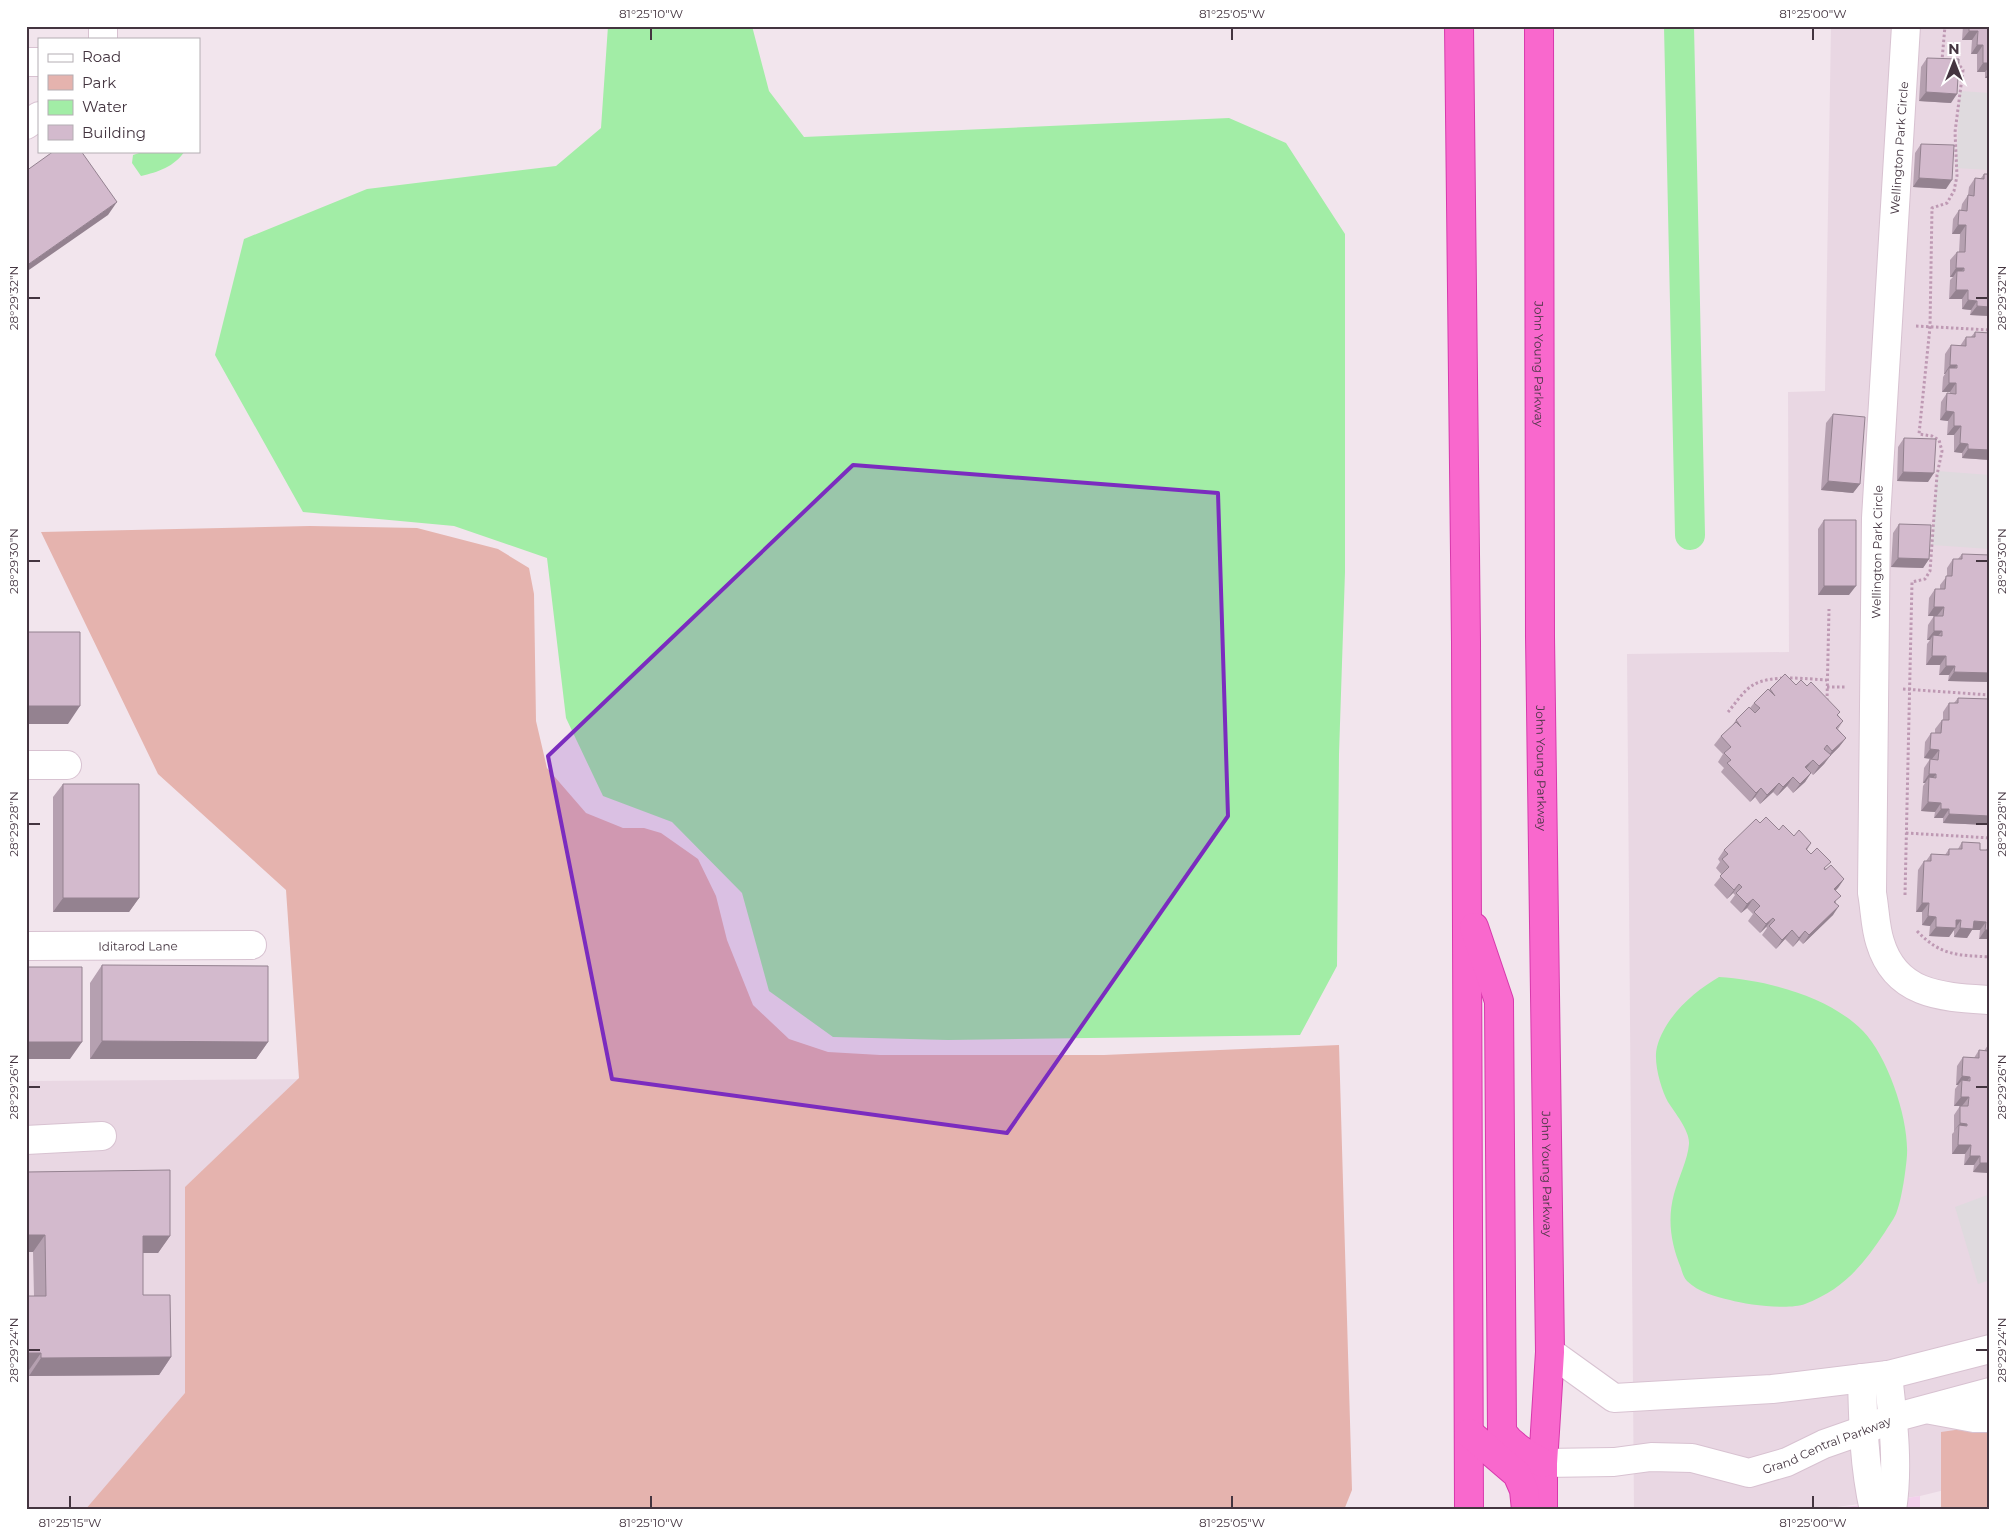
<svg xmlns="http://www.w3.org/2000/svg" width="2016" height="1536" font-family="Montserrat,sans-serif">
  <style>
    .residential { fill: #e9d7e3 }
    .commercial { fill: #f3d0ec }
    .green { fill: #e5b3ae }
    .parking { fill: #dfdade }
    .water { fill: #a2eda6 }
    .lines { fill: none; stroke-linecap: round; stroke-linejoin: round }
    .canal { stroke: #a2eda6; stroke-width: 30 }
    .minor-casing { stroke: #d8c2d1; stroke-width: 30 }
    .highway-casing { stroke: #d739ac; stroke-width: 30 }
    .path { stroke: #be99b3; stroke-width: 3; stroke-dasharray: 2.5 2.5; stroke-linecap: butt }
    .minor { stroke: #fff; stroke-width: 28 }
    .highway { stroke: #f968cd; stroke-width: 28 }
    .wall { fill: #b5a0b0 }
    .shaded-wall { fill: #948290 }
    .building { fill: #d3bacd; stroke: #948290 }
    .marked { fill: #7b2cbf; fill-opacity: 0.2; stroke: #7b2cbf; stroke-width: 4; stroke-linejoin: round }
    .ticks { fill: none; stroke: #443540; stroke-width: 2 }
    .labels { text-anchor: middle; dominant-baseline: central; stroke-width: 4.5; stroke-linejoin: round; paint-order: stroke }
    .street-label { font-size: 12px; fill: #443540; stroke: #fff }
    .neatline { fill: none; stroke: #443540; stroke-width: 2 }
    .ticks-label { font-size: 12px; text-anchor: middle; fill: #443540 }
  </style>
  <rect width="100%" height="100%" fill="#f2e5ed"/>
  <path class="residential" d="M1831 26H1990V1479L1920 1496 1814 1510H1634L1627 654 1789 652 1788 392 1825 391Z
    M598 1077 601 1510H26V1081Z"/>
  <path class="commercial" d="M1920 1496V1510H1814L1853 1506Z"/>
  <path class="green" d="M310 526 417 528 498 549 529 568 534 594 536 721 547 768 586 813 623 828H644L661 833 698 859 716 896 727 940 753 1005 789 1039 828 1052 880 1055H1104L1339 1045 1352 1490 1344 1510H85L185 1393V1187L299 1078 286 890 158 774 41 532Z
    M1990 1425V1510H1941V1432Z"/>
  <path class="parking" d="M1960 91 1990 93V170L1956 168Z
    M1937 471 1990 475V549L1932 545Z
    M1990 1194V1280L1978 1284 1955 1207Z"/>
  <path class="water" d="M608 26H752L769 91 804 137 1229 118 1286 143 1345 234V572L1339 754 1337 966 1300 1035 948 1040 833 1037 769 991 742 893 672 822 603 796 566 718 547 558 454 526 303 512 215 355 244 239 367 189 556 166 601 128Z
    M145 151H185C174 167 158 172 141 176L132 163 133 155Z
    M1719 977C1766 980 1829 996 1863 1031 1888 1057 1909 1119 1907 1155 1906 1169 1902 1198 1897 1211 1895 1218 1889 1225 1885 1232 1863 1265 1844 1289 1805 1304 1789 1310 1747 1305 1730 1300 1716 1297 1698 1292 1687 1281 1684 1278 1682 1272 1681 1268 1671 1244 1667 1220 1674 1194 1678 1179 1688 1159 1689 1144 1690 1131 1675 1113 1668 1102 1661 1089 1653 1062 1657 1047 1665 1017 1693 992 1719 977Z"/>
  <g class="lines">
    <path class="canal" d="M1679 26 1690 535"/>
    <g class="minor-casing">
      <g id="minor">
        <path d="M1906 26 1876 518 1872 893C1875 909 1875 927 1880 942 1896 996 1943 997 1990 1000"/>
        <path d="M103 39V26"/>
        <path d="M26 62H39"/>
        <path d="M26 125 39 116"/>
        <path d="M26 765H67"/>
        <path id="s1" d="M26 946 252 945"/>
        <path d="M26 1140 102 1136"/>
        <path d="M1550 1352 1614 1398 1772 1389 1888 1375 1990 1349"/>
        <path d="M1888 1375C1893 1419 1899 1466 1892 1510"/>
        <path d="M1862 1378C1863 1422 1864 1467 1874 1510"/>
        <path d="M1931 1410 1974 1418H1990"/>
        <path id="s2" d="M1543 1463 1614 1462 1651 1457 1692 1458 1749 1473 1787 1462 1824 1444 1864 1430 1893 1418 1990 1392"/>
      </g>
    </g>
    <g class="highway-casing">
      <g id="highway">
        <path d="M1459 26 1466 642 1469 1510"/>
        <path id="s3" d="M1539 26 1540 637 1550 1352 1543 1463V1510"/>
        <path d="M1474 927 1499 1001 1502 1432C1513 1447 1527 1454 1543 1463"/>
        <path d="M1469 1433 1517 1474 1524 1490 1526 1510"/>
      </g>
    </g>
    <path class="path" d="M1944 60H1942L1945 26
      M1916 326 1990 330
      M1827 687H1847
      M1903 689 1990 695
      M1827 701 1829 609
      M1728 712C1735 704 1743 691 1753 685 1772 674 1806 679 1827 680
      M1906 833 1990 838
      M1905 895 1912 582 1925 579 1930 571 1937 475 1942 451 1939 440 1932 436 1919 434 1930 327 1932 208 1947 203 1954 191 1957 176 1955 132 1963 70 1957 62
      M1917 931C1941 956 1957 955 1990 957"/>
    <use href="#minor" class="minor"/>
    <use href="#highway" class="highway"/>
  </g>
  <path class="wall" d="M1963 26H1990V78H1985V72H1977V54H1971L1972 40H1962Z
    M1927 58 1951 103 1919 101 1921 67Z
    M1921 144 1946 189 1913 187 1915 153Z
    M1984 174H1990V316L1970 315 1971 310 1962 309V299H1949L1950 280 1953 277H1950V260L1957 252H1959L1960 234H1952L1953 219 1959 210H1961L1962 204 1968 195 1969 187 1975 178H1981Z
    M1975 332 1990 333V460L1962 458V453L1954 452V435H1947L1948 421 1940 420 1941 402 1947 393H1950V392H1942L1943 377 1945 374H1944L1945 354 1951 345 1960 346 1966 337H1971Z
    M1833 414 1860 484 1853 493 1821 490 1826 423Z
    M1904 438 1928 482 1897 481 1898 447Z
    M1824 520 1849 595H1818V529Z
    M1899 524 1929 559 1923 568 1891 567 1893 533Z
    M1962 554 1990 682 1948 681 1949 675H1939L1940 665H1926L1927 644 1930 640H1927L1928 625 1934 616H1937H1928L1929 598 1935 589H1940V585L1947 576V568L1953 559H1958Z
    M1785 674 1796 685 1838 715 1843 721 1838 729 1846 738 1839 747 1830 756 1824 764 1813 775 1811 773 1805 782 1793 793 1787 786 1777 796 1773 792 1760 804 1755 797 1750 802 1721 772 1724 768 1718 762 1723 754 1714 745 1721 736 1732 726 1736 720 1750 708 1754 703 1769 690Z
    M1958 698 1987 825 1943 823V818H1934L1935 812 1921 811 1923 786 1925 783H1923L1924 768 1930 759H1932L1924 758 1925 742 1931 733H1935V729L1942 720H1943V712L1949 703H1954Z
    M63 784 139 898 129 912H53V797Z
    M1779 830 1811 843 1807 850 1826 869 1844 879 1835 891 1836 903 1833 915 1803 944 1799 940 1793 947 1785 939 1776 949 1762 935 1767 928 1766 927 1760 933 1748 921 1753 914 1747 908 1741 913 1730 902 1735 895 1733 893 1727 899 1714 885 1722 875 1716 868 1720 862 1718 859 1724 850Z
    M1962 842 1980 850H1986L1990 844V939H1979L1980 930H1972L1967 938 1954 937V930L1949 937 1929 936 1930 926 1922 925V912H1916L1918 870 1924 861H1926L1931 854 1945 855 1949 849H1958Z
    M102 965 268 1042 256 1059H90V983Z
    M1988 1045H1990V1173L1973 1172 1974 1165H1964L1965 1154H1952V1134L1954 1132V1115L1960 1106H1954L1955 1089 1958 1085H1956L1957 1066 1963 1057 1974 1058 1979 1050 1984 1051Z
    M26 1172 170 1236 158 1253H143V1295L171 1357 159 1375 29 1376V1370H26L34 1296 33 1252H26Z"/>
  <path class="shaded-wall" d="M1969 31H1978L1972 40H1962Z
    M1977 45H1983L1977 54H1971Z
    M1983 63H1990V66L1985 72H1977Z
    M1990 72V78H1985Z
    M1926 92 1957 94 1951 103 1919 101Z
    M1919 178 1952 180 1946 189 1913 187Z
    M117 202 108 215 26 272V266Z
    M1958 225H1966L1960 234H1952Z
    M1956 268H1964L1958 277 1957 271 1953 277H1950Z
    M1956 290H1968L1962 299H1949Z
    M1968 300 1977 301 1971 310 1962 309Z
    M1977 306 1990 307V316L1970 315Z
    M1950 365H1957L1951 374 1949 368 1945 374H1944Z
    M1949 383H1956L1950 392H1942Z
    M1946 411 1954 412 1948 421 1940 420Z
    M1954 426H1961L1954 435H1947Z
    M1960 443 1968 444 1962 453 1954 452Z
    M1968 449 1990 450V460L1962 458Z
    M1903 472 1934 473 1928 482 1897 481Z
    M1828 481 1860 484 1853 493 1821 490Z
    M1898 558 1929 559 1923 568 1891 567Z
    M1824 586H1856L1849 595H1818Z
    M1934 607H1944L1937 616H1928Z
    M1934 631H1942L1935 640 1933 635 1930 640H1927Z
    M1932 656H1946L1940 665H1926Z
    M1946 666H1955L1949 675H1939Z
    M1954 672 1990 673V682L1948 681Z
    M26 706H80L68 724H26Z
    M1846 738 1839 747 1830 756 1824 764 1813 775 1819 766 1827 759 1832 751Z
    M1930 749 1939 750 1932 759 1924 758Z
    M1813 760 1806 769 1805 767Z
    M1811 773 1805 782 1793 793 1800 784Z
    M1929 774H1936L1930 783 1929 777 1925 783H1923Z
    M1793 777 1787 786 1777 796 1783 787Z
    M1779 783 1773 792 1760 804 1767 795Z
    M1761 788 1755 797 1750 802 1756 793Z
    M1928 802 1941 803 1935 812 1921 811Z
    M1941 809H1949L1943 818H1934Z
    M1949 814 1990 816V822L1987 825 1943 823Z
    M1844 879 1838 888 1828 898 1834 889Z
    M1739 884 1733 893 1727 899 1734 890Z
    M63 898H139L129 912H53Z
    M1753 899 1747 908 1741 913 1747 904Z
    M1922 903H1929L1922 912H1916Z
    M1839 906 1833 915 1803 944 1809 935Z
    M1928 916 1936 917 1930 926 1922 925Z
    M1773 918 1766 927 1760 933 1766 924Z
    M1956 920H1961L1949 937 1929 936 1936 927Z
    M1974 921 1986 922 1980 930H1972L1967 938 1954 937 1960 928Z
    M1792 930 1785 939 1776 949 1782 940Z
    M1985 930H1990V939H1979Z
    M1805 931 1799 940 1793 947 1799 938Z
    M102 1041 268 1042 256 1059H90Z
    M26 1042H82L70 1059H26Z
    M1962 1076 1970 1077 1964 1086 1962 1080 1958 1085H1956Z
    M1961 1097H1969L1962 1106H1954Z
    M1960 1123 1967 1124 1960 1133 1959 1125 1953 1132Z
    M1958 1145H1971L1965 1154H1952Z
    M1970 1156H1980L1974 1165H1964Z
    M1980 1163H1990V1173L1973 1172Z
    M26 1235H45L33 1252H26Z
    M143 1236H170L158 1253H131Z
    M26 1353H41L29 1370H26Z
    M171 1357 159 1375 29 1376 41 1358Z"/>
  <path class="building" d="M1969 26H1990V63H1983V45H1977L1978 31H1969Z
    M1927 58 1959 59 1957 94 1926 92Z
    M1921 144 1954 145 1952 180 1919 178Z
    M54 151H81L117 202 26 266V171Z
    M1984 174H1990V307L1977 306V301L1968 300V290H1956L1957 271H1964V268H1956L1957 252H1965L1966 225H1958L1959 210 1967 211 1968 195 1974 196 1975 178 1984 179Z
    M1975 332 1990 333V450L1968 449V444L1960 443 1961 426H1954V412L1946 411 1947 393 1956 394V383H1949V368H1957V365H1950L1951 345 1966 346V337H1975Z
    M1833 414 1865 417 1860 484 1828 481Z
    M1904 438 1936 439 1934 473 1903 472Z
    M1824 520H1856V586H1824Z
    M1899 524 1931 525 1929 559 1898 558Z
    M1962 554 1990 555V673L1954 672 1955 666H1946V656H1932L1933 635 1942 636V631H1934V616H1943L1944 607H1934L1935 589H1945L1946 576H1952L1953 559H1962Z
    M26 632H80V706H26Z
    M1785 674 1796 685 1801 680 1807 686 1811 682 1840 712 1837 715 1843 721 1836 728 1846 738 1832 751 1827 745 1824 749 1831 755 1819 766 1813 760 1805 767 1811 773 1800 784 1793 777 1783 787 1779 783 1767 795 1761 788 1756 793 1727 763 1731 760 1724 753 1731 747 1721 736 1736 722 1741 727 1736 720 1749 707 1755 713 1760 708 1754 703 1768 689 1775 696 1770 689Z
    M1958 698 1990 699V816L1949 814V809H1941V803L1928 802 1929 777 1936 778V774H1929L1930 759 1938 760 1939 750 1930 749 1931 733H1941L1942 720H1949V703H1958Z
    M63 784H139V898H63Z
    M1766 817 1779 830 1783 825 1794 836 1799 830 1811 843 1806 849 1811 854 1817 848 1831 862 1824 868 1825 870 1831 865 1844 879 1834 889 1841 896 1834 902 1839 906 1809 935 1805 931 1799 938 1792 930 1782 940 1769 926 1775 920 1773 918 1766 924 1754 912 1760 906 1753 899 1747 904 1736 893 1742 887 1739 884 1734 890 1720 876 1729 867 1722 859 1728 854 1724 850 1756 819 1760 823Z
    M1962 842 1980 843V850H1990V848V930H1985L1986 922 1974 921 1973 929 1960 928 1961 920H1956V928L1936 927V917L1928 916 1929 903H1922L1924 861H1931V854L1949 855V849H1962Z
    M102 965 268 966V1042L102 1041Z
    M26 967H82V1042H26Z
    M1988 1045H1990V1163H1980V1156H1970L1971 1145H1958L1959 1125 1967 1126V1124L1960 1123V1106H1968L1969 1097H1961L1962 1080 1970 1081V1077L1962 1076 1963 1057 1979 1058V1050L1988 1051Z
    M170 1170V1236H143V1295H170L171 1357 41 1358V1353H26V1296H46L45 1235H26V1172Z"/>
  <path class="marked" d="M853 465 1218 493 1228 816 1007 1133 612 1079 548 756Z"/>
  <path class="ticks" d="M651 28V40M1232 28V40M1813 28V40M28 298H40M1976 298H1988M28 561H40M1976 561H1988M28 824H40M1976 824H1988M28 1087H40M1976 1087H1988M28 1350H40M1976 1350H1988M70 1496V1508M651 1496V1508M1232 1496V1508M1813 1496V1508"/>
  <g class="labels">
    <g class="street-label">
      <text transform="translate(1899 148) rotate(-86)">Wellington Park Circle</text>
      <text stroke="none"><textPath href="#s3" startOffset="338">John Young Parkway</textPath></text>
      <text transform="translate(1877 552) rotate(-89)">Wellington Park Circle</text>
      <text stroke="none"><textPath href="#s3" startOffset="742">John Young Parkway</textPath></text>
      <text stroke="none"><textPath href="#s1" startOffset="112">Iditarod Lane</textPath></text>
      <text stroke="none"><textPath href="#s3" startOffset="1148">John Young Parkway</textPath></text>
      <text stroke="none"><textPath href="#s2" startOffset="291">Grand Central Parkway</textPath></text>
    </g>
  </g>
  <rect width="2016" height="1536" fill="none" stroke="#ffffff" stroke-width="55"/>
  <rect x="38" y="38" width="162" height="115" fill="#ffffff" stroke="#b4aeb3"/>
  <rect x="48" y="54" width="25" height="8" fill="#ffffff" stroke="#b4aeb3"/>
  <text x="82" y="62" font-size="15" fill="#443540">Road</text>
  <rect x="48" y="75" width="25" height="15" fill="#e5b3ae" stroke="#b4aeb3"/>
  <text x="82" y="88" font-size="15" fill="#443540">Park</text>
  <rect x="48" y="100" width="25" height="15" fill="#a2eda6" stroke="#b4aeb3"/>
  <text x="82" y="112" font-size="15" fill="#443540">Water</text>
  <rect x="48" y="125" width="25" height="15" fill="#d3bacd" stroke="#b4aeb3"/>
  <text x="82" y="138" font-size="15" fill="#443540">Building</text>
  <g transform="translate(1954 62)" stroke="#ffffff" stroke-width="4" paint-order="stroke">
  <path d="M0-4L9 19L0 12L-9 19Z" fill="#443540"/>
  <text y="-8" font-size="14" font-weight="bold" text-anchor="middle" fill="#443540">N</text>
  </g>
  <rect x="28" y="28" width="1960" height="1480" class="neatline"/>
  <g class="ticks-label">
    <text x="651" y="18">81°25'10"W</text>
    <text x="1232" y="18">81°25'05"W</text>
    <text x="1813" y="18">81°25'00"W</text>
    <text transform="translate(14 298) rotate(-90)" y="4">28°29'32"N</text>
    <text transform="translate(2002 298) rotate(-90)" y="4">28°29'32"N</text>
    <text transform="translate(14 561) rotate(-90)" y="4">28°29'30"N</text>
    <text transform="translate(2002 561) rotate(-90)" y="4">28°29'30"N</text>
    <text transform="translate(14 824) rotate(-90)" y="4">28°29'28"N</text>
    <text transform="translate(2002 824) rotate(-90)" y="4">28°29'28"N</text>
    <text transform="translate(14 1087) rotate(-90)" y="4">28°29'26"N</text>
    <text transform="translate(2002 1087) rotate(-90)" y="4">28°29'26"N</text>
    <text transform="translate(14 1350) rotate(-90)" y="4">28°29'24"N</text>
    <text transform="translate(2002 1350) rotate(-90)" y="4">28°29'24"N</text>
    <text x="70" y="1527">81°25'15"W</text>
    <text x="651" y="1527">81°25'10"W</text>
    <text x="1232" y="1527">81°25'05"W</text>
    <text x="1813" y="1527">81°25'00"W</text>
  </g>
</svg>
